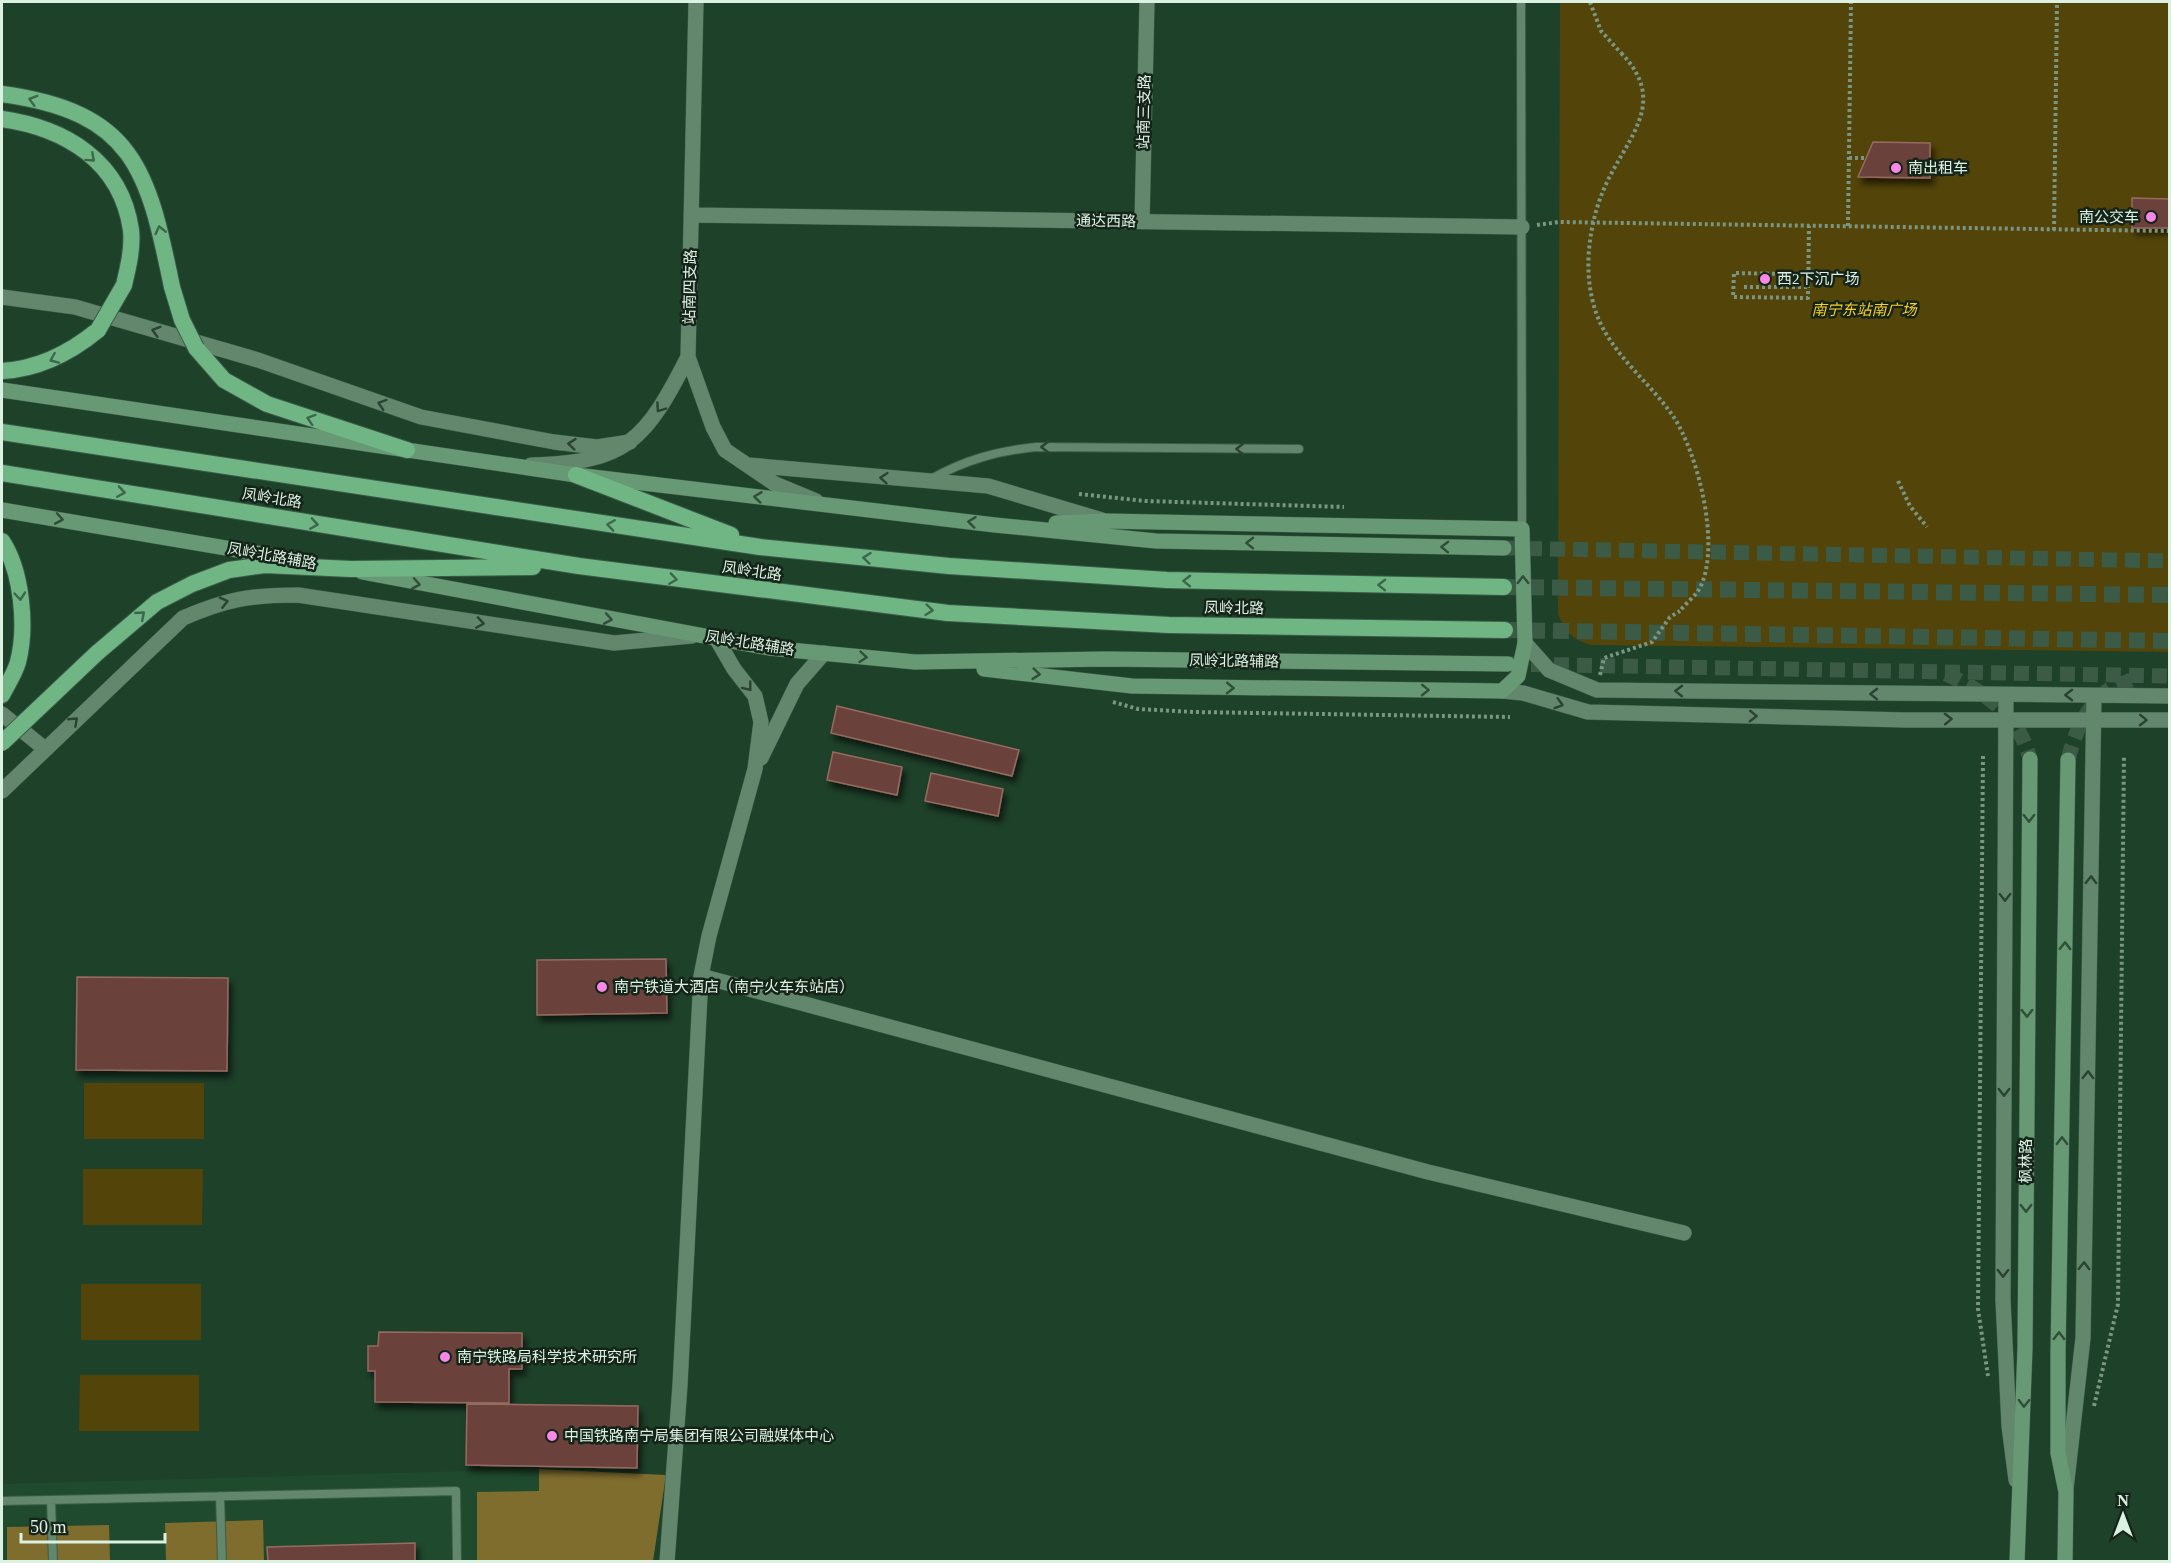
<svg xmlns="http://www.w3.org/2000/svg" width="2171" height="1563" font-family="'Times New Roman','Noto Sans SC',serif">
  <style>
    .built { fill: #1f4a2e }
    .green { fill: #534409 }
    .forest { fill: #7f6d2e }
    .building { fill: #6b433a; stroke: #956a60; stroke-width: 1.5; filter: url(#shadow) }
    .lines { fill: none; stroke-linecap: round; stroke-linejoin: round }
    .secondary-tunnel { stroke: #3b5b46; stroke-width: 15; stroke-dasharray: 15 8; stroke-linecap: butt }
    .trunk-tunnel { stroke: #3b5b46; stroke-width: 16; stroke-dasharray: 16 8; stroke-linecap: butt }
    .service-casing { stroke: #3c5c48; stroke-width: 10 }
    .minor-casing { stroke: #3c5c48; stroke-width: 16 }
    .tertiary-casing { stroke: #3c5c48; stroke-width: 16 }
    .secondary-casing { stroke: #3c5c48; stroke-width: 16 }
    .trunk-casing { stroke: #3c5c48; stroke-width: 18 }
    .path { stroke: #7a9582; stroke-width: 4; stroke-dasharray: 3 3; stroke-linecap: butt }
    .service { stroke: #62876c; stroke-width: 8 }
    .minor { stroke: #62876c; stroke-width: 15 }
    .tertiary { stroke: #62876c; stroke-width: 15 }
    .secondary { stroke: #679975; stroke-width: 15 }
    .trunk { stroke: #70b685; stroke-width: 16 }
    .trunk-bridge-casing { stroke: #3c5c48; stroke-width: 18; stroke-linecap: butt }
    .path-bridge { stroke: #7a9582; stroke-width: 4; stroke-dasharray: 3 3; stroke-linecap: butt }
    .trunk-bridge { stroke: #70b685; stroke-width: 16 }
    .oneway { stroke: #3e664a }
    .oneway2 { stroke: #2c4232 }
    .oneway3 { stroke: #324d39 }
    .poi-dot { fill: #f987e8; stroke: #152419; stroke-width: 2 }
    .labels { text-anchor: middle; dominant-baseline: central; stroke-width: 5; stroke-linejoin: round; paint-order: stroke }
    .street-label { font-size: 15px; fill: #ddf1e2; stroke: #152419 }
    .poi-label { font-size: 15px; fill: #ddf1e2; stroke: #152419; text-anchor: start }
    .park-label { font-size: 15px; font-style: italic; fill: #fbd023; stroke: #152419 }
  </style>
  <defs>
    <filter id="shadow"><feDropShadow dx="3.5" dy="6" stdDeviation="3" flood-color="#0009"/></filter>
  </defs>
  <rect width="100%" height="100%" fill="#1e412a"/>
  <path class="built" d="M539 1469 666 1475 653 1562 2 1561V1484Z"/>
  <path class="green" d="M1560 2H2169V652L1591 645C1573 640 1565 632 1558 614Z
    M84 1083H204V1139H84Z
    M83 1169H203L202 1225H83Z
    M81 1284H201V1340H81Z
    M80 1375H199V1431H79Z"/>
  <path class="forest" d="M539 1469 666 1475 653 1561 477 1562V1492L539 1491Z
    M263 1520 264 1561H166L165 1523Z
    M109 1525 110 1561H7V1527Z"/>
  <path class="building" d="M1873 142 1930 143V178L1858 177Z
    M2132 198 2170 199V228H2132Z
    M837 706 1019 750 1012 776 831 733Z
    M833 752 902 767 897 795 827 780Z
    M931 773 1003 789 998 816 925 801Z
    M666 959 667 1013 537 1015V960Z
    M77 977 228 978 227 1071 76 1070Z
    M379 1332 522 1333V1369H509V1403L375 1402V1371H368V1346H378Z
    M467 1404 638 1406 637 1468 466 1465Z
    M415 1543V1562H268L267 1547Z"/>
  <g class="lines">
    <path class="secondary-tunnel" d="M1504 548 2170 561
      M1508 664 2170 676
      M1946 674C1985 692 2019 715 2030 759
      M2068 760C2074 735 2085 708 2107 691 2115 685 2128 682 2137 678"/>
    <path class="trunk-tunnel" d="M1504 587 2170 595
      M1505 630 2170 641"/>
    <g class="service-casing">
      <path id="service" d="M1521 2 1522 529
        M931 479C965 460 997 451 1036 447L1299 449
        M220 1496 222 1562
        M51 1500 53 1562
        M2 1501 456 1491 457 1562"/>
    </g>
    <g class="minor-casing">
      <path id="minor" d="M696 2 688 357 713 427 725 450 775 484 816 501
        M691 215 1522 227
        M1142 222 1147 2
        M531 465C628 463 646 439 688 357
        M748 465 988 486 1102 520
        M1525 643 1549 670 1597 690 2170 696
        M1502 691 1523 693 1588 712 1905 720H2170
        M761 758 797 684 824 653
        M701 976 1428 1172 1684 1233
        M667 1562 680 1385 701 976 709 936 755 769 761 722 755 696 734 669 716 638"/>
    </g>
    <g class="tertiary-casing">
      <path id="tertiary" d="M2 297 75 307 258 360 421 417 554 442 597 447 630 442
        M2006 695 2003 1300 2009 1426 2016 1480
        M2 714 45 749
        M2 791 183 618C227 599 250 595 298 595L614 643 692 636
        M2066 1489 2083 1338 2094 696"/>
    </g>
    <g class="secondary-casing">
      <path id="secondary" d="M2 390 576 475 995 525 1156 541 1504 548
        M2 510 303 561
        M362 572 769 648 915 662 1105 659 1508 664
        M984 669 1132 686 1502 691 1518 676 1525 643 1522 529 1105 521 1056 523
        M2017 1562 2025 1348 2030 759
        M2065 1562 2066 1492 2058 1453V1353L2068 760"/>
    </g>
    <g class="trunk-casing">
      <path id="trunk" d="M2 94C134 112 148 170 172 287
        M2 119C65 128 121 161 131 230 133 248 128 268 124 285
        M196 348 224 380 267 404 407 450
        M2 371C39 369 70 353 98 330
        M2 432 760 547 949 566 1167 580 1504 587
        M2 473 579 566 948 613 1169 625 1505 630
        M576 475 731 535
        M2 541C22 571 27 627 18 662 15 673 7 685 2 695
        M97 653 157 602 192 584 229 570 265 565 351 569 533 567"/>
    </g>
    <path class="path" d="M1590 2 1601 31 1621 53
      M1849 158H1866
      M1537 225 1559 222 2170 231
      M1848 226 1851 2
      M2054 230 2057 2
      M1787 274 1734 273 1733 297 1808 298 1809 226
      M1744 287H1808
      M1898 481 1910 506 1927 527
      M1079 494 1145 501 1344 507
      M1600 675 1604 658 1652 642 1670 617 1680 611
      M1113 702 1138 709 1194 712 1510 717
      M1983 756 1978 1309 1988 1376
      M2094 1406 2118 1304 2124 755"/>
    <use href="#service" class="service"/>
    <use href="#minor" class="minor"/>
    <use href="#tertiary" class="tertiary"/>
    <use href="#secondary" class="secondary"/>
    <use href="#trunk" class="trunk"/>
    <g class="trunk-bridge-casing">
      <path id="trunk-bridge" d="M172 287 182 320 196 348
        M98 330 124 285
        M2 743 97 653"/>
    </g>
    <path class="path-bridge" d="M1621 53C1671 104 1624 140 1603 191 1590 223 1584 264 1592 298 1602 348 1646 377 1673 416 1698 453 1723 551 1698 591 1693 598 1685 604 1680 611"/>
    <use href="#trunk-bridge" class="trunk-bridge"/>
  </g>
  <defs><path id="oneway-chevron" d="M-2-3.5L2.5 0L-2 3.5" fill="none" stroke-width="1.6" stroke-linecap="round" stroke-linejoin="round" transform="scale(1.5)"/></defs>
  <g class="oneway">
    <use href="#oneway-chevron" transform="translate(33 100) rotate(-164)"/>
    <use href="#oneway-chevron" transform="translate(91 158) rotate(42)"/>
    <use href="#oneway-chevron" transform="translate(160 230) rotate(-103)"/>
    <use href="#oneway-chevron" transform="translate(54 359) rotate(157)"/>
    <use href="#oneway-chevron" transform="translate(311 419) rotate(-162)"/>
    <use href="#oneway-chevron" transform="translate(121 492) rotate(9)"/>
    <use href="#oneway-chevron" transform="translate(314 524) rotate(9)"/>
    <use href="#oneway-chevron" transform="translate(611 525) rotate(-172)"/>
    <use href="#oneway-chevron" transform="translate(867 558) rotate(-174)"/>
    <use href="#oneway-chevron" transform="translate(673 579) rotate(8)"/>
    <use href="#oneway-chevron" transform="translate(1187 581) rotate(-179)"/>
    <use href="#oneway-chevron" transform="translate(1382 585) rotate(-179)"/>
    <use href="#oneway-chevron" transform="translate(20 596) rotate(85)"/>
    <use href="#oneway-chevron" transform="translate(929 610) rotate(6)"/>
    <use href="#oneway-chevron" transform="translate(141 615) rotate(-41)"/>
  </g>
  <g class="oneway2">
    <use href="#oneway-chevron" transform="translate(156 331) rotate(-164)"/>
    <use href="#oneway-chevron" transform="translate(382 404) rotate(-162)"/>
    <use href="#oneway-chevron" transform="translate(660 408) rotate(125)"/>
    <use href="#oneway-chevron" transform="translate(572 444) rotate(-174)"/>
    <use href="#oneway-chevron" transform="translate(1045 447) rotate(-180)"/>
    <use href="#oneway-chevron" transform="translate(1240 449) rotate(-179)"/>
    <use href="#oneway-chevron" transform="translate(884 478) rotate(-175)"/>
    <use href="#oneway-chevron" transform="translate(224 602) rotate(-14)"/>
    <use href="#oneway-chevron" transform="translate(480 623) rotate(9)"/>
    <use href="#oneway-chevron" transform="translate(748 687) rotate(52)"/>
    <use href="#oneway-chevron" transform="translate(1679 691) rotate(-179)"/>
    <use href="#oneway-chevron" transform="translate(1874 694) rotate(-179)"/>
    <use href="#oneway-chevron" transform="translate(2069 695) rotate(-180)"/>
    <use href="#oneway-chevron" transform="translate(1559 704) rotate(16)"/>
    <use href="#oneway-chevron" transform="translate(1753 716) rotate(1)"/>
    <use href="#oneway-chevron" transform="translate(1948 719) rotate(-1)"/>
    <use href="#oneway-chevron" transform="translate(2143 720) rotate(1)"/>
    <use href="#oneway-chevron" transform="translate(74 721) rotate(-43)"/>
    <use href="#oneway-chevron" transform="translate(2091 880) rotate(-89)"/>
    <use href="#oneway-chevron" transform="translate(2005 897) rotate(90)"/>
    <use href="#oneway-chevron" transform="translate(2088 1075) rotate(-89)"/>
    <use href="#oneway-chevron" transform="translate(2004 1092) rotate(90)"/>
    <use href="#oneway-chevron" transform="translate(2084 1266) rotate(-89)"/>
    <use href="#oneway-chevron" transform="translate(2003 1273) rotate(90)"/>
  </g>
  <g class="oneway3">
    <use href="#oneway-chevron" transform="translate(758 497) rotate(-173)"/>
    <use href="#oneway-chevron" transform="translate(59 519) rotate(10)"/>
    <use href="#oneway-chevron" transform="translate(972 522) rotate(-173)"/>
    <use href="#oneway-chevron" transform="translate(1250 543) rotate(-179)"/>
    <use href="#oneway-chevron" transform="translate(1445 547) rotate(-179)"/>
    <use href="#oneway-chevron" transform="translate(1523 580) rotate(-91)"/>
    <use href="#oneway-chevron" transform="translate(416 584) rotate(10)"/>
    <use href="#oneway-chevron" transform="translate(608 619) rotate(10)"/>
    <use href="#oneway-chevron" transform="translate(863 657) rotate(5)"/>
    <use href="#oneway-chevron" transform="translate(1036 674) rotate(6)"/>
    <use href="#oneway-chevron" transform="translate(1230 688) rotate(1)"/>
    <use href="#oneway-chevron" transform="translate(1425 690) rotate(1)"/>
    <use href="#oneway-chevron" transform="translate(2029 818) rotate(90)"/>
    <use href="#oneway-chevron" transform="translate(2065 946) rotate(-89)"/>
    <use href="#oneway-chevron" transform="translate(2027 1013) rotate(90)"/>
    <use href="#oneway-chevron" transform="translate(2062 1141) rotate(-89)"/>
    <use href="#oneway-chevron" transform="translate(2026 1208) rotate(90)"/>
    <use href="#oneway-chevron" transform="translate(2059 1336) rotate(-89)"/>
    <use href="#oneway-chevron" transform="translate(2024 1403) rotate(91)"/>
  </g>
  <g class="poi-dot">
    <circle cx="1896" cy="168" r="6"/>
    <circle cx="2151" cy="217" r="6"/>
    <circle cx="1765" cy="279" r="6"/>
    <circle cx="602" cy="987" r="6"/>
    <circle cx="445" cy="1357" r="6"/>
    <circle cx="552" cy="1436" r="6"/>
  </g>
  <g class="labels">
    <g class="street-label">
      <text transform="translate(1144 112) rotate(-89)">站南三支路</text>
      <text transform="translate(1106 221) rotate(1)">通达西路</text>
      <text transform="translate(690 287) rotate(-89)">站南四支路</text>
      <text transform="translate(272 498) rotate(9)">凤岭北路</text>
      <text transform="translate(272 556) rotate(10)">凤岭北路辅路</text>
      <text transform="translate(752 571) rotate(8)">凤岭北路</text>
      <text transform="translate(1234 608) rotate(1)">凤岭北路</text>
      <text transform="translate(750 643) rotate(9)">凤岭北路辅路</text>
      <text transform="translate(1234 661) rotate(1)">凤岭北路辅路</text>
      <text transform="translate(2026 1161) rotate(-90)">枫林路</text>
    </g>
    <g class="poi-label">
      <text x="1908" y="168">南出租车</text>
      <text x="2139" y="217" text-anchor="end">南公交车</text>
      <text x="1777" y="279">西2下沉广场</text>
      <text x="614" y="987">南宁铁道大酒店（南宁火车东站店）</text>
      <text x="457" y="1357">南宁铁路局科学技术研究所</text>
      <text x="564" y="1436">中国铁路南宁局集团有限公司融媒体中心</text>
    </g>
    <g class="park-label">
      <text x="1864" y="310">南宁东站南广场</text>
    </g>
  </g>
  <rect width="2171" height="1563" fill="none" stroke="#ddf1e2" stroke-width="6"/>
  <g transform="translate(2123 1515)" stroke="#152419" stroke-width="4.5" paint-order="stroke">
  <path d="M0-4.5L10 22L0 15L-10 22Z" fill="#ddf1e2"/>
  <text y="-9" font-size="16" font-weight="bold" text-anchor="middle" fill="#ddf1e2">N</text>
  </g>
  <path d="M21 1533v9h144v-9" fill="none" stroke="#ddf1e2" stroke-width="3"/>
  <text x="30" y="1533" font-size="18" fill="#ddf1e2" stroke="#152419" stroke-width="4.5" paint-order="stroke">50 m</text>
</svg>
